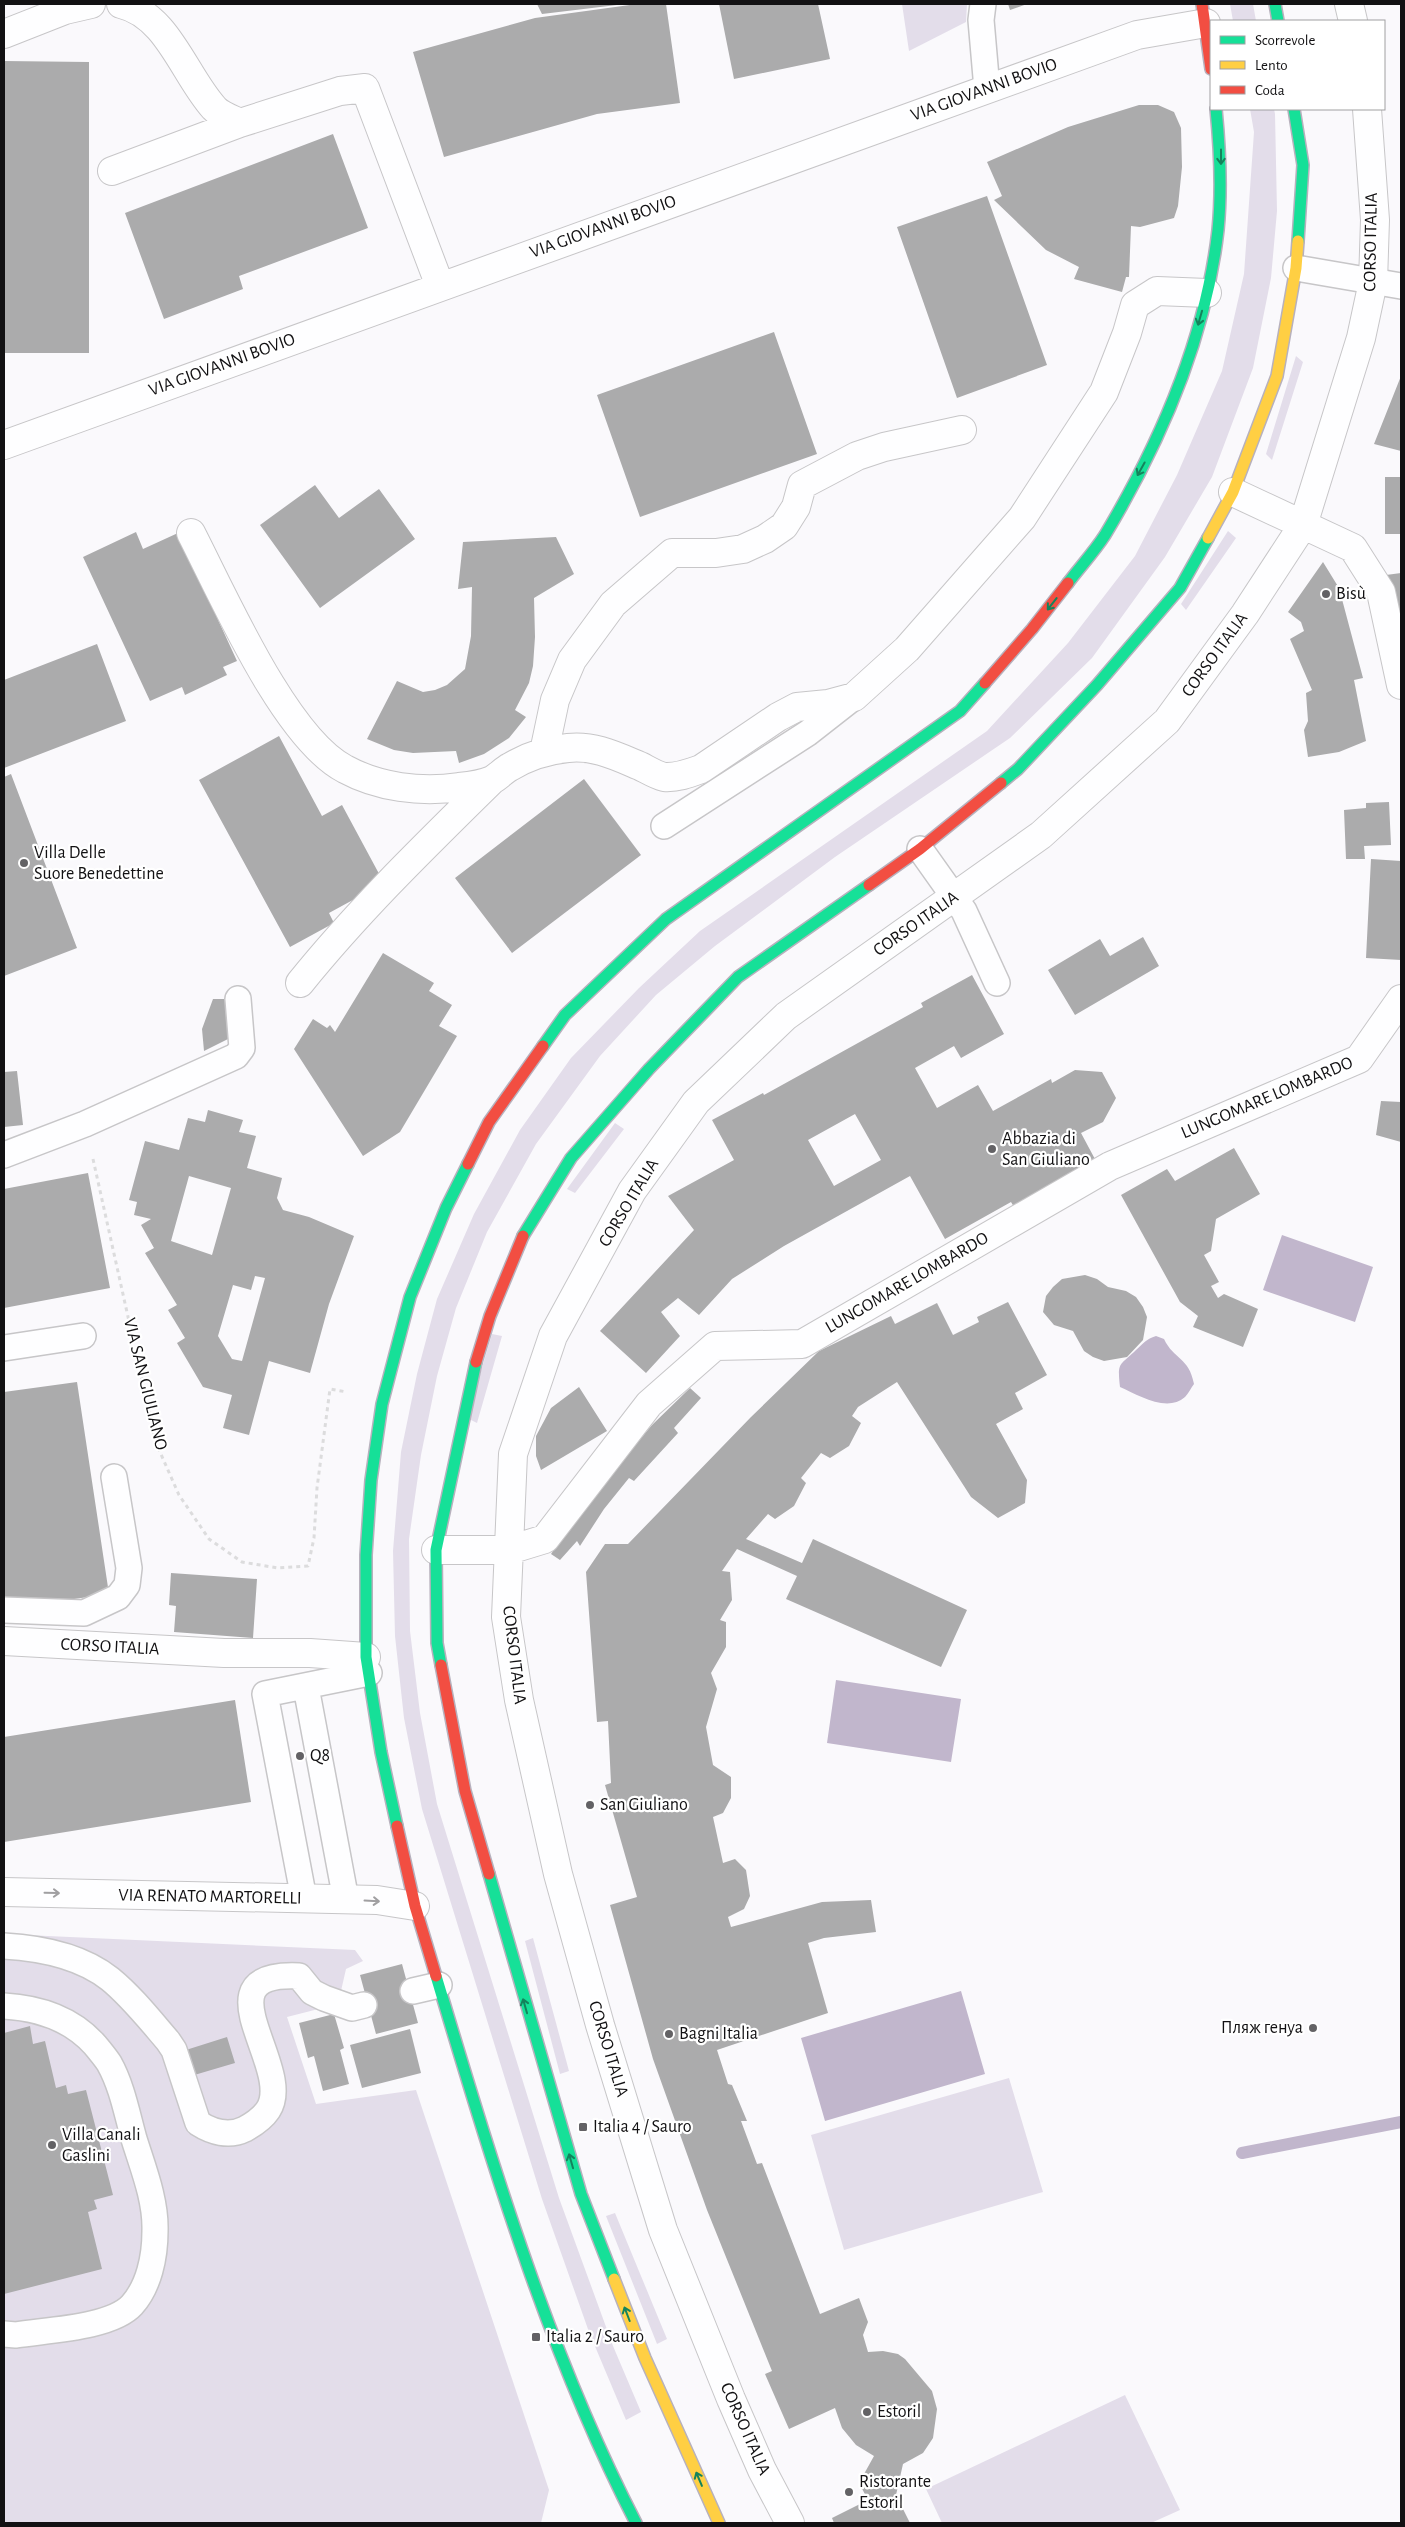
<svg xmlns="http://www.w3.org/2000/svg" width="1405" height="2527" font-family="'Alegreya Sans',sans-serif">
  <style>
    .green { fill: #e3ddea }
    .water { fill: #c1b6cc }
    .lines { fill: none; stroke-linecap: round; stroke-linejoin: round }
    .stream { stroke: #c1b6cc; stroke-width: 12 }
    .building { fill: #ababac; fill-rule: evenodd }
    .lane-casing { stroke: #c7c6c8; stroke-width: 28 }
    .street-casing { stroke: #c7c6c8; stroke-width: 30 }
    .fast-casing { stroke: #b7b1bd; stroke-width: 14 }
    .slow-casing { stroke: #b7b1bd; stroke-width: 14 }
    .jam-casing { stroke: #b7b1bd; stroke-width: 14 }
    .path { stroke: #dcdcdd; stroke-width: 3; stroke-dasharray: 4 4; stroke-linecap: butt }
    .lane { stroke: #fefeff; stroke-width: 25 }
    .street { stroke: #fefeff; stroke-width: 28 }
    .fast { stroke: #16e098; stroke-width: 11 }
    .slow { stroke: #ffcf43; stroke-width: 11 }
    .jam { stroke: #f24e42; stroke-width: 11 }
    .oneway { stroke: #14835c }
    .oneway2 { stroke: #a09fa1 }
    .poi-dot { fill: #636265; stroke: #fff; stroke-width: 2 }
    .labels { text-anchor: middle; dominant-baseline: central; stroke-width: 4.5; stroke-linejoin: round; paint-order: stroke }
    .street-label { font-size: 18px; fill: #121113; stroke: #fff }
    .poi-label { font-size: 18px; fill: #121113; stroke: #fff; text-anchor: start }
  </style>
  <rect width="100%" height="100%" fill="#faf9fc"/>
  <path class="green" d="M902 4H967L966 22 909 51Z
    M1230 4H1253L1256 21H1233Z
    M1250 109H1274L1275 114 1277 211 1271 278 1253 368 1212 477 1165 557 1092 658 1010 738 835 857 715 946 656 995 600 1056 536 1144 487 1232 456 1308 437 1376 421 1455 409 1539 410 1631 420 1713 437 1804 559 2198 613 2346 641 2412 626 2420 589 2332 542 2199 422 1809 404 1718 395 1636 393 1551 401 1452 417 1374 437 1299 474 1214 520 1130 571 1058 639 988 700 931 987 731 1068 643 1135 556 1177 475 1222 371 1244 274 1254 132Z
    M1296 356 1303 362 1272 460 1266 454Z
    M1228 531 1236 538 1186 610 1181 604Z
    M615 1123 624 1129 575 1193 567 1189Z
    M492 1334 502 1336 477 1423 467 1418Z
    M4 1934 355 1950 363 1961 346 1969 338 2004 287 2017 316 2104 416 2090 549 2490 541 2523H4Z
    M533 1938 569 2071 560 2074 525 1941Z
    M1009 2078 1043 2192 844 2250 811 2135Z
    M615 2213 667 2339 657 2344 606 2216Z
    M1125 2395 1180 2510 1151 2523H942L926 2489Z"/>
  <path class="water" d="M1282 1235 1373 1267 1355 1322 1263 1290Z
    M1156 1336 1164 1339C1174 1360 1189 1357 1194 1384 1191 1388 1188 1394 1185 1397 1167 1413 1138 1395 1120 1387 1117 1361 1120 1366 1136 1350 1144 1343 1146 1339 1156 1336Z
    M836 1680 961 1699 951 1762 827 1743Z
    M961 1991 985 2074 825 2121 801 2038Z"/>
  <g class="lines">
    <path class="stream" d="M1242 2153 1401 2122"/>
  </g>
  <path class="building" d="M537 4H617V5L542 14Z
    M637 4H666L680 103 597 114 444 157 413 52 535 18Z
    M719 4H818L830 59 734 79Z
    M1008 4H1027L1010 10Z
    M4 61 89 62V353H4Z
    M1139 105H1158L1174 112 1181 128 1182 167 1178 206 1174 218 1140 227 1131 226 1129 277H1126L1122 292 1074 279 1079 267 1046 250 994 200 1002 196 987 162 1068 127Z
    M333 134 368 228 239 276 243 289 164 319 125 213Z
    M987 196 1047 365 957 398 897 227Z
    M774 332 817 454 640 517 597 395Z
    M1401 376V451L1374 444Z
    M1385 477H1401V534H1385Z
    M315 485 339 518 379 489 415 539 320 608 260 525Z
    M136 532 143 549 178 533 237 661 223 667 227 675 185 695 182 687 150 701 83 557Z
    M556 537 574 574 534 598 535 637 533 666 529 683 515 710 526 717 509 738 484 754 459 763 456 751 413 753 394 750 367 739 397 681 423 692 435 690 447 685 465 669 471 636 472 587 458 589 463 542Z
    M1323 562 1339 588 1363 678 1354 680 1366 741 1339 752 1308 757 1304 730 1308 721 1306 693 1312 690 1290 639 1304 631 1301 622 1288 612Z
    M1401 573V644L1386 575Z
    M97 644 126 721 4 768V680Z
    M279 736 322 816 342 805 384 883 329 913 334 923 290 947 199 780Z
    M11 774 77 948 4 976V777Z
    M584 779 641 855 512 953 455 878Z
    M1389 802 1391 845 1364 846 1365 859H1346L1344 810 1366 808V803Z
    M1371 859 1401 861V960L1366 958Z
    M1143 937 1159 966 1075 1015 1048 970 1100 939 1110 956Z
    M383 953 434 983 429 991 452 1005 439 1026 457 1036 400 1132 363 1156 294 1049 313 1019 327 1028 330 1025 335 1032Z
    M972 975 1004 1034 961 1058 954 1046 915 1068 937 1108 978 1085 993 1111 1051 1079 1052 1083 1075 1070 1102 1072 1116 1098 1103 1122 1081 1133 1096 1161 1014 1207 1011 1202 945 1239 910 1176 784 1246 732 1279 699 1315 678 1298 661 1312 680 1336 646 1373 600 1331 694 1230 668 1196 734 1160 712 1120 763 1093 764 1095 923 1007 921 1003ZM855 1114 881 1160 834 1186 808 1140Z
    M213 999H227L232 1037 204 1051 202 1029Z
    M17 1071 23 1125 4 1127V1072Z
    M1381 1101 1401 1102V1142L1376 1135Z
    M208 1110 243 1120 239 1132 256 1136 247 1168 282 1178 277 1198 283 1210 309 1217 354 1236 329 1304 310 1373 269 1361 249 1435 223 1428 232 1395 203 1387 177 1343 185 1338 168 1310 177 1305 145 1253 154 1248 141 1225 151 1219 134 1215 137 1202 129 1200 145 1141 179 1150 188 1118 205 1122ZM189 1176 231 1188 212 1255 171 1241ZM255 1276 265 1278 242 1361 232 1359 218 1336 233 1285 251 1290Z
    M1234 1148 1260 1194 1216 1219 1211 1251 1204 1255 1219 1282 1211 1286 1218 1298 1224 1294 1258 1309 1243 1347 1193 1327 1198 1316 1180 1302 1121 1195 1167 1169 1175 1181Z
    M88 1173 110 1288 4 1308V1189Z
    M1085 1275 1097 1279 1108 1287 1126 1291 1136 1297 1143 1307 1147 1317 1143 1340 1127 1357 1104 1361 1093 1357 1084 1351 1073 1331 1054 1325 1043 1312 1046 1296 1053 1287 1062 1279Z
    M1008 1302 1047 1375 1015 1393 1023 1409 996 1424 1027 1480 1025 1503 998 1518 971 1497 897 1382 858 1407 852 1416 861 1423 849 1446 830 1458 821 1453 801 1478 806 1483 794 1506 775 1519 768 1514 746 1539 802 1563 813 1539 967 1610 941 1667 786 1599 797 1576 737 1549 722 1571 730 1572 732 1600 720 1620 726 1622V1647L711 1673 717 1689 706 1727 713 1765 731 1777V1798L723 1813 713 1817 723 1863 735 1859 746 1870 750 1896 744 1909 728 1917 731 1927 822 1902 871 1900 876 1932 824 1938 808 1943 828 2013 717 2050 728 2084 732 2085 747 2121H741L757 2164 762 2163 820 2314 859 2298 868 2322 863 2335 868 2352 883 2351 898 2354 905 2359 932 2391 937 2409 933 2438 923 2453 903 2464 896 2495 910 2523H834L832 2518 868 2500 859 2483 874 2456 856 2445 842 2428 835 2408 789 2429 765 2374 772 2371 707 2210 653 2059 610 1905 637 1897 605 1785 611 1783 608 1721 597 1722 586 1572 605 1544H628L751 1417 819 1351 891 1316 895 1324 937 1303 953 1335 979 1322 977 1317Z
    M77 1382 109 1594 4 1609V1392Z
    M579 1387 607 1431 541 1470 536 1456V1436L551 1408Z
    M690 1388 701 1398 674 1428 678 1433 634 1481 629 1478 604 1509 580 1546 577 1541 560 1560 551 1554 592 1496 652 1425Z
    M171 1573 257 1579 253 1638 174 1632 176 1606 169 1605Z
    M235 1700 251 1802 4 1842V1737Z
    M402 1964 418 2023 376 2034 360 1975Z
    M334 2014 344 2048 340 2050 349 2084 323 2091 314 2056 308 2058 299 2023Z
    M30 2026 33 2044 45 2041 56 2088 66 2085 68 2094 86 2090 113 2195 94 2200 97 2209 88 2212 102 2269 4 2294V2033Z
    M410 2029 421 2073 362 2088 350 2045Z
    M227 2037 235 2063 174 2081 167 2056Z"/>
  <g class="lines">
    <g class="lane-casing">
      <path id="lane" d="M983 4 981 20 987 89
        M1296 268 1401 286
        M664 826 808 733 854 697
        M920 849 964 911 997 983
        M4 1155 85 1124 236 1056 242 1048 238 999
        M4 1348 83 1336
        M4 1610 84 1613 118 1597 127 1585 129 1568 114 1477
        M306 1687 346 1900
        M304 1899 265 1694 369 1673
        M4 1946C39 1948 81 1956 110 1979 131 1996 150 2020 168 2041L174 2050 198 2123C212 2132 229 2137 245 2129 254 2124 262 2119 268 2110 296 2068 195 1971 299 1976L312 1992 324 1998 352 2008 364 2005
        M413 1991 439 1985
        M4 2006C39 2008 71 2018 95 2045 100 2051 105 2057 109 2063 122 2086 127 2114 134 2139 143 2168 156 2200 155 2231 155 2257 149 2286 132 2305 111 2328 46 2330 16 2335L4 2334"/>
    </g>
    <g class="street-casing">
      <path id="street" d="M121 4C168 15 184 75 214 108 220 115 232 119 240 123L340 91 365 88 440 286
        M1349 4 1353 21
        M4 34 65 10 91 4
        M112 171 240 123
        M4 445 1137 35 1206 23
        M1233 492 1353 548 1381 592 1401 685
        M191 533C223 595 285 738 345 769 378 787 421 793 459 787 469 786 483 784 492 780 499 776 504 770 510 767 528 756 548 750 568 748 594 745 616 756 640 766 648 770 656 775 664 777 677 778 690 773 701 769L778 717 797 707 828 704 854 697 907 649 1022 518 1104 392 1127 333 1135 305 1157 291 1207 293
        M544 752 555 700 572 660 613 604 672 553H716L743 549 765 539 784 526 796 507 802 485 857 456 884 447 962 430
        M300 983C359 910 425 846 491 781
        M436 1550H509L545 1539 649 1404 715 1346 802 1344 1110 1166 1359 1059 1401 999
        M4 1641 224 1653H310L366 1657
        M4 1892 377 1900 415 1906
        M790 2523 762 2470 731 2399 663 2230 600 2025 558 1874 519 1700 506 1617 513 1454 553 1336 632 1191 696 1102 786 1016 1041 835 1167 721 1245 614 1303 525 1361 338 1373 282 1375 220 1367 109"/>
    </g>
    <g class="fast-casing">
      <path id="fast" d="M1275 4 1278 21
        M1294 109 1303 165 1298 241
        M1068 583C1080 567 1094 552 1105 535 1160 443 1206 337 1218 230 1222 190 1220 149 1216 109
        M1001 783 1018 769 1097 685 1180 588 1208 538
        M543 1046 565 1015 666 919 960 711 985 683
        M523 1236 571 1158 649 1069 738 977 869 885
        M441 1665 437 1643 436 1550 476 1362
        M397 1826 381 1752 366 1657V1555L371 1480 382 1404 410 1297 446 1208 468 1164
        M489 1874 581 2194 614 2279
        M436 1976C492 2162 547 2350 636 2523"/>
    </g>
    <g class="slow-casing">
      <path id="slow" d="M1208 538 1233 492 1277 376 1296 268 1298 241
        M614 2279 645 2358 719 2523"/>
    </g>
    <g class="jam-casing">
      <path id="jam" d="M1202 4 1211 69
        M985 683 1032 629 1068 583
        M869 885 920 849 1001 783
        M468 1164 489 1122 543 1046
        M476 1362 490 1316 523 1236
        M441 1665 465 1791 489 1874
        M397 1826 415 1906 436 1976"/>
    </g>
    <path class="path" d="M93 1159 156 1443 179 1495 209 1539 242 1562 278 1568 308 1566 314 1538 317 1488 330 1389 347 1392"/>
    <use href="#lane" class="lane"/>
    <use href="#street" class="street"/>
    <use href="#fast" class="fast"/>
    <use href="#slow" class="slow"/>
    <use href="#jam" class="jam"/>
  </g>
  <defs><path id="oneway-shaft" d="M-6 0H5M1.5-3L5.5 0L1.5 3" fill="none" stroke-width="1.6" stroke-linecap="round" stroke-linejoin="round" transform="scale(1.25)"/></defs>
  <g class="oneway">
    <use href="#oneway-shaft" transform="translate(1221 157) rotate(90)"/>
    <use href="#oneway-shaft" transform="translate(1200 318) rotate(106)"/>
    <use href="#oneway-shaft" transform="translate(1141 469) rotate(119)"/>
    <use href="#oneway-shaft" transform="translate(1052 604) rotate(128)"/>
    <use href="#oneway-shaft" transform="translate(525 2006) rotate(-106)"/>
    <use href="#oneway-shaft" transform="translate(571 2161) rotate(-106)"/>
    <use href="#oneway-shaft" transform="translate(627 2314) rotate(-111)"/>
    <use href="#oneway-shaft" transform="translate(699 2479) rotate(-113)"/>
  </g>
  <g class="oneway2">
    <use href="#oneway-shaft" transform="translate(52 1893) rotate(1)"/>
    <use href="#oneway-shaft" transform="translate(372 1901) rotate(3)"/>
  </g>
  <g class="poi-dot">
    <circle cx="1326" cy="594" r="5"/>
    <circle cx="24" cy="863" r="5"/>
    <circle cx="992" cy="1149" r="5"/>
    <circle cx="300" cy="1756" r="5"/>
    <circle cx="590" cy="1805" r="5"/>
    <circle cx="1313" cy="2028" r="5"/>
    <circle cx="669" cy="2034" r="5"/>
    <rect x="578" y="2122" width="10" height="10" rx="2.5"/>
    <circle cx="52" cy="2145" r="5"/>
    <rect x="531" y="2332" width="10" height="10" rx="2.5"/>
    <circle cx="867" cy="2412" r="5"/>
    <circle cx="849" cy="2492" r="5"/>
  </g>
  <g class="labels">
    <g class="street-label">
      <text transform="translate(984 90) rotate(-20)">VIA GIOVANNI BOVIO</text>
      <text transform="translate(603 227) rotate(-20)">VIA GIOVANNI BOVIO</text>
      <text transform="translate(1371 242) rotate(-89)">CORSO ITALIA</text>
      <text transform="translate(222 365) rotate(-20)">VIA GIOVANNI BOVIO</text>
      <text transform="translate(1215 655) rotate(-54)">CORSO ITALIA</text>
      <text transform="translate(916 924) rotate(-35)">CORSO ITALIA</text>
      <text transform="translate(1267 1098) rotate(-23)">LUNGOMARE LOMBARDO</text>
      <text transform="translate(629 1203) rotate(-59)">CORSO ITALIA</text>
      <text transform="translate(907 1283) rotate(-30)">LUNGOMARE LOMBARDO</text>
      <text transform="translate(145 1384) rotate(76)">VIA SAN GIULIANO</text>
      <text transform="translate(110 1647) rotate(3)">CORSO ITALIA</text>
      <text transform="translate(514 1655) rotate(83)">CORSO ITALIA</text>
      <text transform="translate(210 1897) rotate(1)">VIA RENATO MARTORELLI</text>
      <text transform="translate(608 2049) rotate(73)">CORSO ITALIA</text>
      <text transform="translate(745 2429) rotate(66)">CORSO ITALIA</text>
    </g>
    <g class="poi-label">
      <text x="1336" y="594">Bisù</text>
      <text x="34" y="853">Villa Delle<tspan x="34" dy="21">Suore Benedettine</tspan></text>
      <text x="1002" y="1139">Abbazia di<tspan x="1002" dy="21">San Giuliano</tspan></text>
      <text x="310" y="1756">Q8</text>
      <text x="600" y="1805">San Giuliano</text>
      <text x="1303" y="2028" text-anchor="end">Пляж генуа</text>
      <text x="679" y="2034">Bagni Italia</text>
      <text x="593" y="2127">Italia 4 / Sauro</text>
      <text x="62" y="2135">Villa Canali<tspan x="62" dy="21">Gaslini</tspan></text>
      <text x="546" y="2337">Italia 2 / Sauro</text>
      <text x="877" y="2412">Estoril</text>
      <text x="859" y="2482">Ristorante<tspan x="859" dy="21">Estoril</tspan></text>
    </g>
  </g>
  <rect width="1405" height="2527" fill="none" stroke="#121113" stroke-width="10"/>
  <rect x="1210" y="20" width="175" height="90" fill="#ffffff" stroke="#a0a0a1"/>
  <rect x="1220" y="36" width="25" height="8" fill="#16e098" stroke="#a0a0a1"/>
  <text x="1255" y="45" font-size="15" fill="#121113">Scorrevole</text>
  <rect x="1220" y="61" width="25" height="8" fill="#ffcf43" stroke="#a0a0a1"/>
  <text x="1255" y="70" font-size="15" fill="#121113">Lento</text>
  <rect x="1220" y="86" width="25" height="8" fill="#f24e42" stroke="#a0a0a1"/>
  <text x="1255" y="95" font-size="15" fill="#121113">Coda</text>
</svg>
